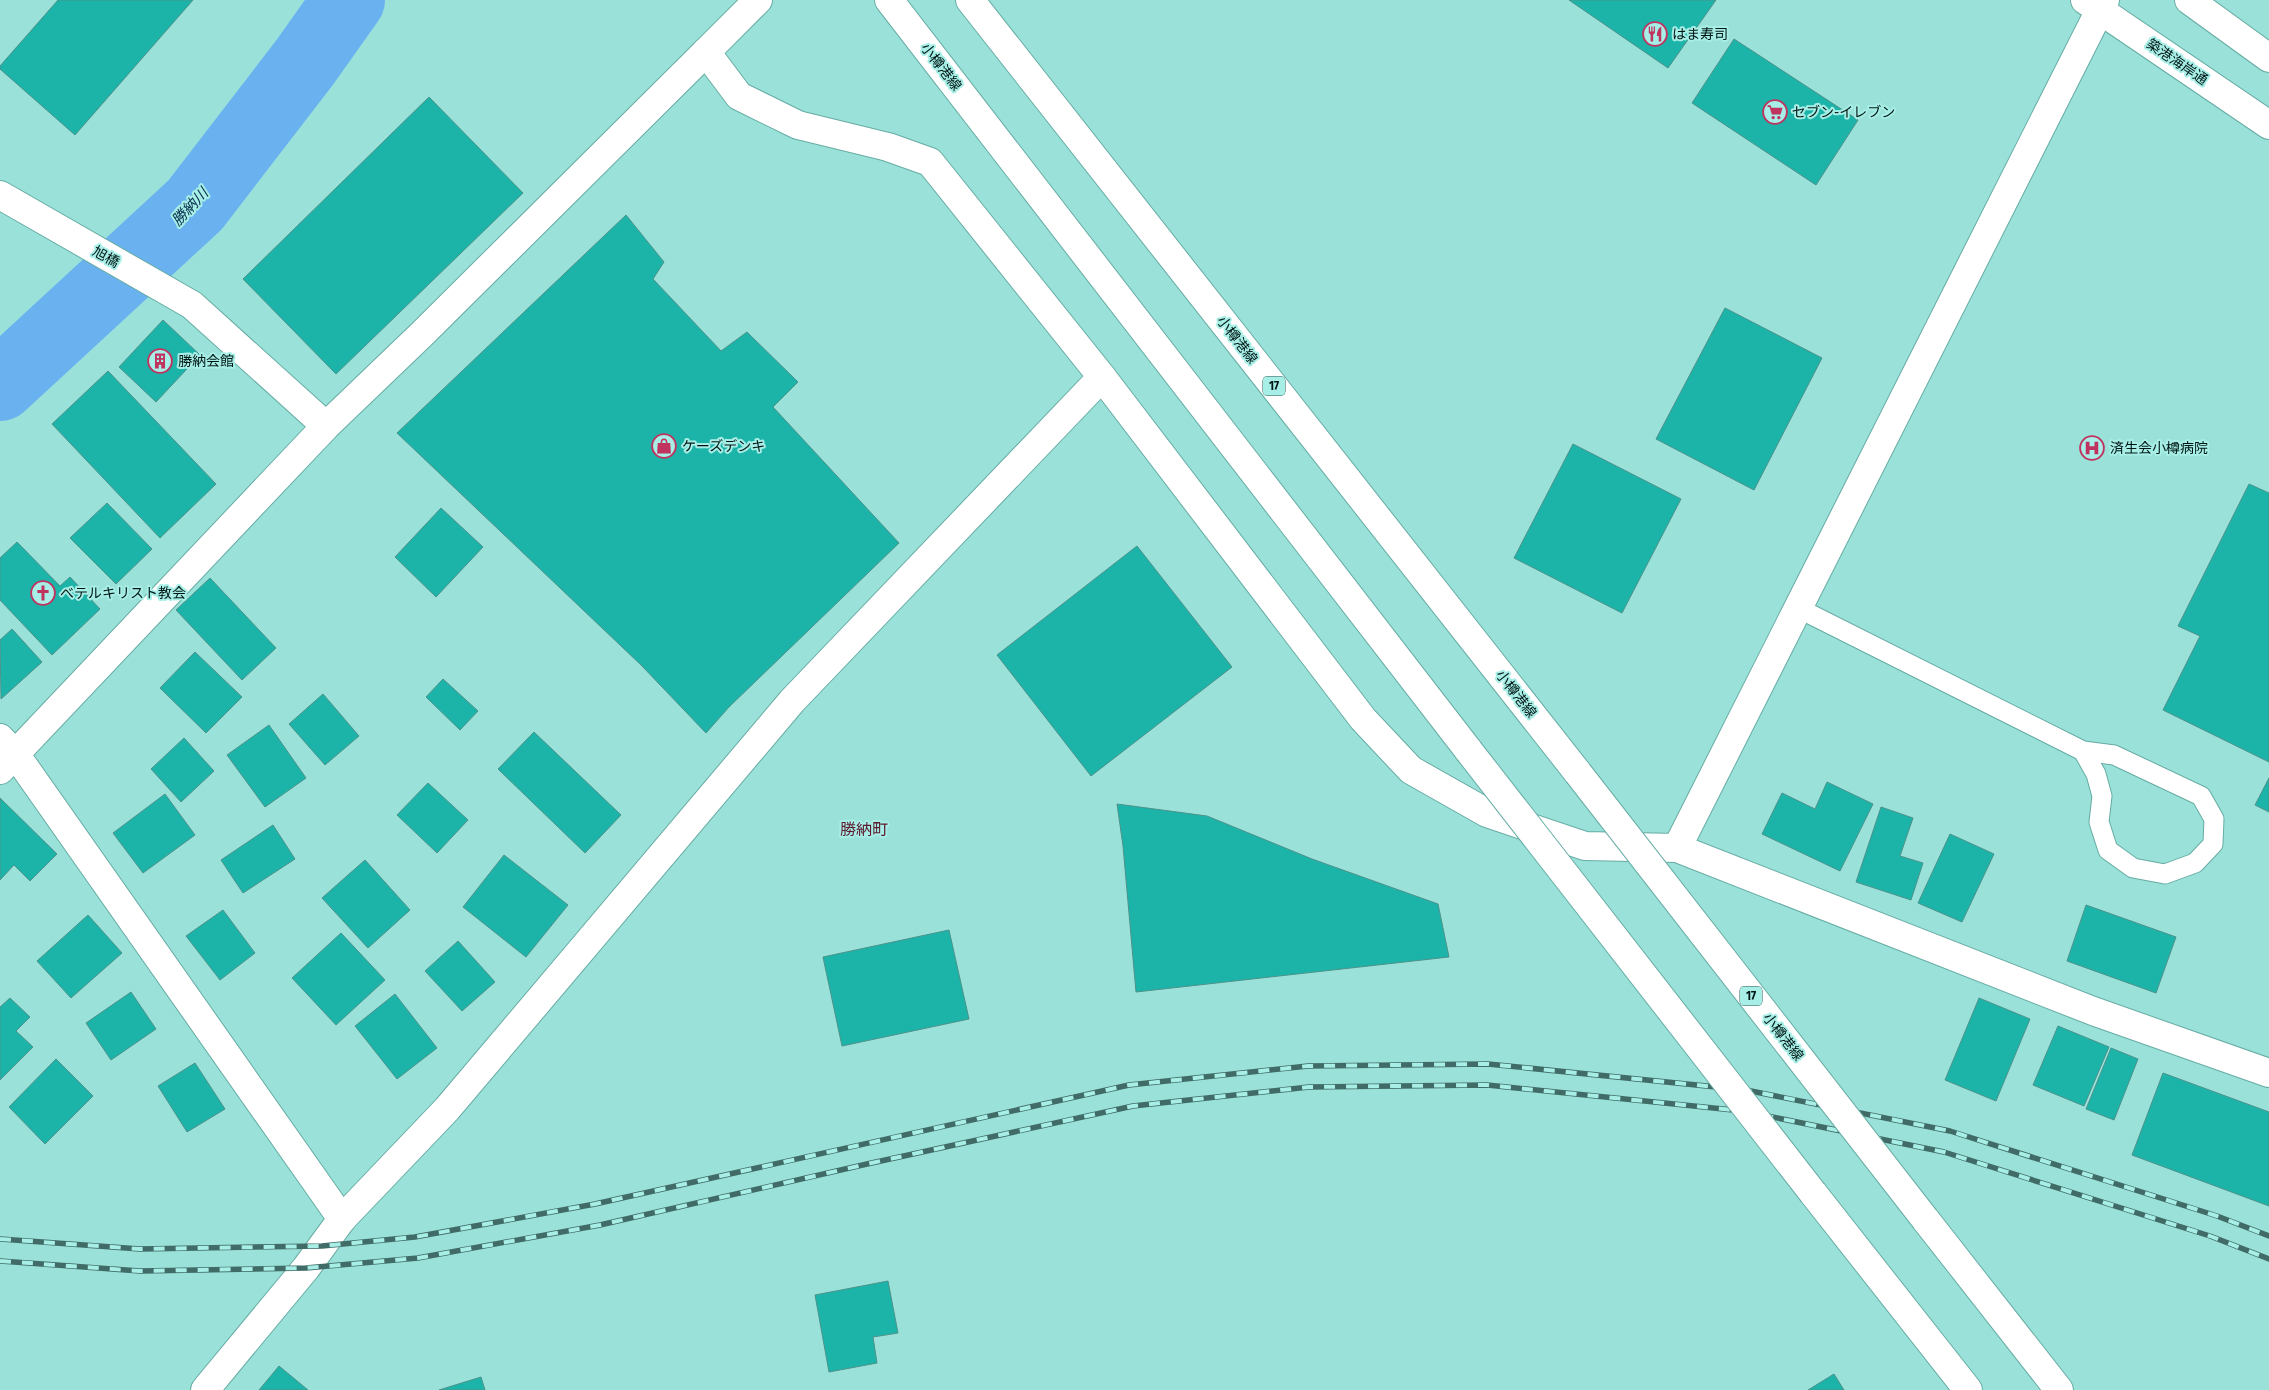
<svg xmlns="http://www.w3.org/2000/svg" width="2269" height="1390" font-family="'Fira Sans Condensed','Noto Sans JP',sans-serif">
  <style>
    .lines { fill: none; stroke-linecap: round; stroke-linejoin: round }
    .river { stroke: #6ab1f0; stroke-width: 72 }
    .building { fill: #1cb4a9; stroke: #4c928b }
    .service-casing { stroke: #66aca4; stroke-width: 21 }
    .minor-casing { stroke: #66aca4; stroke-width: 30 }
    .tertiary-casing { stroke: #66aca4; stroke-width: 30 }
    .primary-casing { stroke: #66aca4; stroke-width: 30 }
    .service { stroke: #fff; stroke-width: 19 }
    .minor { stroke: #fff; stroke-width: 28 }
    .tertiary { stroke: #fff; stroke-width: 28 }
    .primary { stroke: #fff; stroke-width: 28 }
    .rail-casing { stroke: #406b66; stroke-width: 5.5 }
    .rail { stroke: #a7eee6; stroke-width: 4; stroke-dasharray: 11; stroke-linecap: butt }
    .primary-bridge-casing { stroke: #66aca4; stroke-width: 30; stroke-linecap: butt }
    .primary-bridge { stroke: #fff; stroke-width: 28 }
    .labels { text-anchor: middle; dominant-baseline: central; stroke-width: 4; stroke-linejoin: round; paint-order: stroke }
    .shield { fill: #a7eee6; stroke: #325753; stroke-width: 1 }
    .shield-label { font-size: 12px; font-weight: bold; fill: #001614 }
    .poi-label { font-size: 14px; fill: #001614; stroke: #a7eee6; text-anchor: start }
    .street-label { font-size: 14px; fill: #001614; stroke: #a7eee6 }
    .water-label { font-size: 15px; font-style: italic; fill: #062e4d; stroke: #a7eee6 }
    .quarter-label { font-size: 16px; fill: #5c182c; stroke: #a7eee6 }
  </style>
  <rect width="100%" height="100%" fill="#9ae1d9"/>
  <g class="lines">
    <path class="river" d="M0 385 195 205 305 62 349 0"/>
  </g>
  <path class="building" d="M58 0H193L75 135 0 69V66Z
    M1569 0H1716L1668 68Z
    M1734 39 1858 120 1816 185 1692 103Z
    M429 97 523 193 336 374 243 279Z
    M626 215 664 262 653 279 721 351 747 332 798 382 773 407 899 543 729 707 706 733 641 665 397 433Z
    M1725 308 1822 358 1754 490 1656 439Z
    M163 320 200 355 156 402 119 367Z
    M108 371 216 484 160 538 52 424Z
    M1573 444 1681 499 1622 613 1514 558Z
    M2249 484 2269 493V762L2163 710 2200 636 2178 626Z
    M107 503 152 549 116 584 70 538Z
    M441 508 483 547 436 597 395 557Z
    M17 542 60 586 70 577 100 609 52 655 0 600V558Z
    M1137 546 1232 667 1091 776 997 655Z
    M210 578 276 648 242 680 176 610Z
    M12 629 42 662 1 699 0 640Z
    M195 652 242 697 206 733 160 688Z
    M443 679 478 711 460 730 426 697Z
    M323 694 359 736 325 765 289 724Z
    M269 725 306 778 265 807 227 755Z
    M534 732 621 815 585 853 498 769Z
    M184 738 214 771 181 802 151 769Z
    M2269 778V812L2255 805Z
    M1827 782 1873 804 1840 871 1762 834 1782 793 1815 809Z
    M428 783 468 820 437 853 397 815Z
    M165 794 195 835 143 873 113 833Z
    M0 798 57 854 30 881 14 865 0 880Z
    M1117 804 1207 816 1312 859 1438 904 1449 957 1136 992 1123 846Z
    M1881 807 1913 818 1900 856 1923 863 1911 900 1856 882Z
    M273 825 295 859 243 893 221 860Z
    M1950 834 1994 854 1962 922 1918 903Z
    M504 855 568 905 526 957 463 907Z
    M365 860 410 910 368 948 322 898Z
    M2086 905 2176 937 2156 993 2067 961Z
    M223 910 255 953 220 980 186 936Z
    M88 915 122 953 71 998 37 961Z
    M949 930 969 1019 842 1046 823 957Z
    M341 933 385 980 336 1025 292 978Z
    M458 941 495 982 462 1011 425 971Z
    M131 992 156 1029 111 1060 86 1023Z
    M395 994 437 1048 397 1079 355 1026Z
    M10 998 30 1017 16 1031 33 1047 0 1080V1007Z
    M1979 998 2030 1019 1996 1101 1945 1080Z
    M2058 1026 2109 1047 2084 1106 2033 1085Z
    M2111 1048 2138 1059 2114 1120 2086 1109Z
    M56 1059 93 1096 45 1144 9 1107Z
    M195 1063 225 1109 187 1132 158 1086Z
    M2163 1073 2269 1112V1206L2132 1155Z
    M888 1281 898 1333 873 1337 877 1363 829 1372 815 1295Z
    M279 1366 308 1390H259Z
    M1834 1374 1844 1390H1808Z
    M481 1377 485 1390H439Z"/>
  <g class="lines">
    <g class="service-casing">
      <path id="service" d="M1798 608 2083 751 2114 755 2201 796 2214 819 2213 844 2195 863 2165 874 2133 868 2108 850 2099 822 2102 796 2096 774 2083 751"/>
    </g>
    <g class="minor-casing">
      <path id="minor" d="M0 195 192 305 326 426
        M1102 377 1363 719 1411 770 1487 813 1585 846 1677 848 2093 1011 2269 1073
        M0 738 16 755 342 1219
        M0 770 326 426 422 334 706 52
        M1677 848 2105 0"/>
    </g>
    <g class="tertiary-casing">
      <path id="tertiary" d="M2085 0 2269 125
        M2189 0 2269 58
        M205 1390 306 1268 342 1219 447 1109 792 701 1102 377 930 162 888 147 798 125 739 96 706 52 758 0"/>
    </g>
    <g class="primary-casing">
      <path id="primary" d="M889 0 1469 751
        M970 0 1578 773
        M1813 1193 1968 1390
        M1925 1219 2059 1390"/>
    </g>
    <use href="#service" class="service"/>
    <use href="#minor" class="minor"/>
    <use href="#tertiary" class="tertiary"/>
    <use href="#primary" class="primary"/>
    <g class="rail-casing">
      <path id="rail" d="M0 1239 140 1249 322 1246 415 1237 595 1204 1129 1085 1308 1066 1488 1064 1746 1090 1950 1131 2217 1216 2269 1236
        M0 1261 140 1271 306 1268 418 1258 600 1225 867 1164 1133 1106 1309 1087 1487 1085 1743 1111 1944 1152 2210 1236 2269 1259"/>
    </g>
    <use href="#rail" class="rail"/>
    <g class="primary-bridge-casing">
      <path id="primary-bridge" d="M1469 751 1813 1193
        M1578 773 1925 1219"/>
    </g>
    <use href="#primary-bridge" class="primary-bridge"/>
  </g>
  <defs>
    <g id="restaurant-ring" transform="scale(1.25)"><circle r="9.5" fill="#a7eee6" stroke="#c1335f" stroke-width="1.5"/><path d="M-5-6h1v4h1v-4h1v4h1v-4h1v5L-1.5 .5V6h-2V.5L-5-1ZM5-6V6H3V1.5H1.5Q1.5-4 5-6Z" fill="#c1335f"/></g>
    <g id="supermarket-ring" transform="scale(1.25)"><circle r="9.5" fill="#a7eee6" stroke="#c1335f" stroke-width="1.5"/><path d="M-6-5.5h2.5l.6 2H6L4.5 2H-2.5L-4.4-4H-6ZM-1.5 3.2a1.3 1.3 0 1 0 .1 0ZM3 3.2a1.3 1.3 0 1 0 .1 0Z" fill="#c1335f"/></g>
    <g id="building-ring" transform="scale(1.25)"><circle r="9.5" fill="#a7eee6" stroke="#c1335f" stroke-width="1.5"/><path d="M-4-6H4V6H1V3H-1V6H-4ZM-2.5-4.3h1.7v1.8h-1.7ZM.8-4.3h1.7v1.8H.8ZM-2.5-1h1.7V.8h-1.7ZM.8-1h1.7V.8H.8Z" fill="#c1335f"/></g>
    <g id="shop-ring" transform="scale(1.25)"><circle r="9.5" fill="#a7eee6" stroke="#c1335f" stroke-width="1.5"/><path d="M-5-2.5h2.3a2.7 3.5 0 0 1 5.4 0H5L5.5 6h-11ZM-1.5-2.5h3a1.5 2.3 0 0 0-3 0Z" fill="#c1335f"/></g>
    <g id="hospital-ring" transform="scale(1.25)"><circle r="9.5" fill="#a7eee6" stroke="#c1335f" stroke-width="1.5"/><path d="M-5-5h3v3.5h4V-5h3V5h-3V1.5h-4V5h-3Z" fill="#c1335f"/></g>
    <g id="church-ring" transform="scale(1.25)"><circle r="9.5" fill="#a7eee6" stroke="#c1335f" stroke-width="1.5"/><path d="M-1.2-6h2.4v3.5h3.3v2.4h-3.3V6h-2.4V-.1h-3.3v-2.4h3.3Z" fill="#c1335f"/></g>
  </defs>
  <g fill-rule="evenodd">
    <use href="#restaurant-ring" x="1655" y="34"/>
    <use href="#supermarket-ring" x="1775" y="112"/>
    <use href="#building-ring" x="160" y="361"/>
    <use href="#shop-ring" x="664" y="446"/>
    <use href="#hospital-ring" x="2092" y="448"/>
    <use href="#church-ring" x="43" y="593"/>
  </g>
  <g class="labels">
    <g class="shield">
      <rect x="1263" y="376.5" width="22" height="19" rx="4"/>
      <rect x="1740" y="986.5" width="22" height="19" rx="4"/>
    </g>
    <g class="shield-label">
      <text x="1274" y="386">17</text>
      <text x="1751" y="996">17</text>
    </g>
    <g class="poi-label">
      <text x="1672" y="34">はま寿司</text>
      <text x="1792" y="112">セブン-イレブン</text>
      <text x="178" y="361">勝納会館</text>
      <text x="682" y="446">ケーズデンキ</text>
      <text x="2110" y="448">済生会小樽病院</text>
      <text x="60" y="593">べテルキリスト教会</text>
    </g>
    <g class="street-label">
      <text transform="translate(2177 62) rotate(34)">築港海岸通</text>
      <text transform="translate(941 67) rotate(52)">小樽港線</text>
      <text transform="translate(106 257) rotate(29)">旭橋</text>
      <text transform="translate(1237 340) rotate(52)">小樽港線</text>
      <text transform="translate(1516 694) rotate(52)">小樽港線</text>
      <text transform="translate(1783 1037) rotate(52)">小樽港線</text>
    </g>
    <g class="water-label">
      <text transform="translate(190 207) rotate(-47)">勝納川</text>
    </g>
    <g class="quarter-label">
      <text x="864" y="829">勝納町</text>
    </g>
  </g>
</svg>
